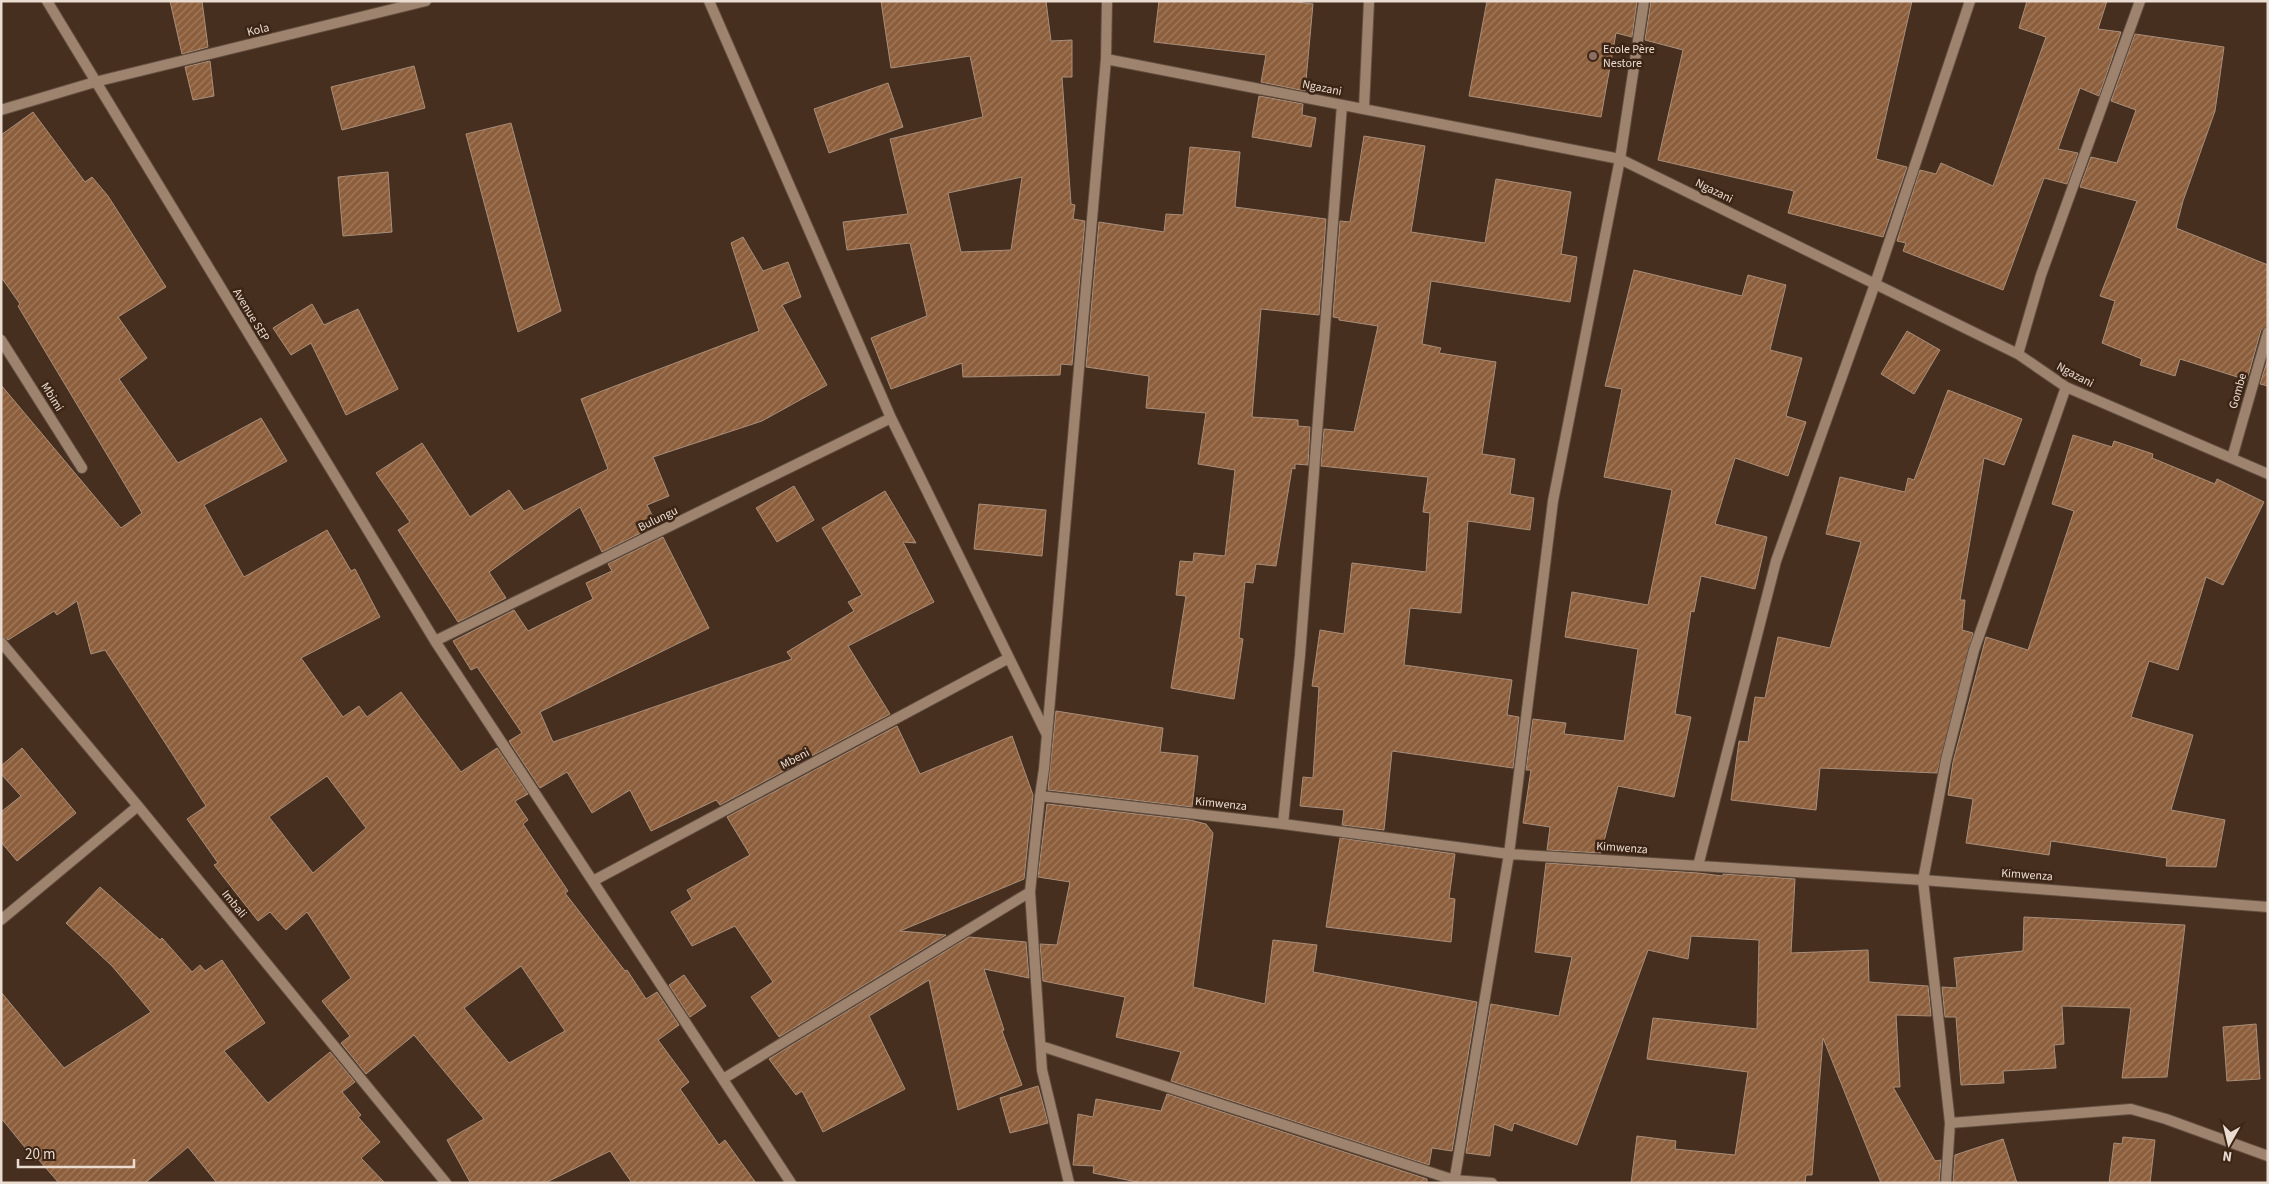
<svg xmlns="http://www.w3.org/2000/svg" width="2269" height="1184" font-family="'Source Sans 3',sans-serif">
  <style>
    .building { fill: url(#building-hatch); stroke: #a98e7a; fill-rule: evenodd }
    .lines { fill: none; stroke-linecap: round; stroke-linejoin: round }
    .street-casing { stroke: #614e3f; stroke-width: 12 }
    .street { stroke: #9e836f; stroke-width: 10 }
    .education-dot { fill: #8d6e63; stroke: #3c2515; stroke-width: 2 }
    .labels { text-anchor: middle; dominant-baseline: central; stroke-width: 5; stroke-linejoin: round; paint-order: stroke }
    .street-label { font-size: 12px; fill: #ebdcd2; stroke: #3c2515 }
    .poi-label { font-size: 12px; fill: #ebdcd2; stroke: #3c2515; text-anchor: start }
  </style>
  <defs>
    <pattern id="building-hatch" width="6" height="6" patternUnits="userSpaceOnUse" patternTransform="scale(1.25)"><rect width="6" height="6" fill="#8c5e3b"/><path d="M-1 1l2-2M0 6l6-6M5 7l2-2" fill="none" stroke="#a27c60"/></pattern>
  </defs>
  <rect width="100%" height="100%" fill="#462f1e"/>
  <path class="building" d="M170 1H202L208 47 182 54Z
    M881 1H1046L1051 41 1072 40V77H1062L1071 204 1075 205 1073 219 1085 221 1072 365 1061 364 1060 375 963 377 962 363 891 389 871 338 927 316 910 243 847 250 843 222 908 214 890 139 983 117 970 56 891 68ZM1022 177 1011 250 961 252 948 193Z
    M1159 1H1287L1313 4 1305 91 1261 82 1266 55 1154 42Z
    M1487 1H1637L1632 37 1616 33 1601 117 1469 96Z
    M1651 1H1912L1876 159 1907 167 1883 237 1788 213 1794 191 1658 160 1683 50 1645 40Z
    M2027 1H2107L2098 29 2121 32 2099 96 2080 88 2058 149 2078 153 2067 184 2044 178 2003 290 1903 251 1906 243 1897 241 1920 170 1936 174 1941 163 1993 186 2046 37 2019 28Z
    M2135 34 2224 47 2215 111 2183 201 2176 228 2268 265V325L2261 330 2247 380 2180 359 2175 376 2140 365 2142 359 2102 343 2115 301 2100 296 2137 201 2080 187 2091 157 2117 163 2136 110 2111 101Z
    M210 61 214 96 193 100 185 67Z
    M414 66 425 108 342 130 331 87Z
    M888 83 903 127 829 153 814 109Z
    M1259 96 1303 104 1302 115 1316 118 1311 147 1252 137Z
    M33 112 85 182 92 177 108 196 166 287 118 317 147 358 119 379 178 463 261 418 287 461 204 505 244 577 327 530 351 571 355 569 380 617 301 658 343 717 359 706 367 717 401 692 461 772 497 748 528 794 515 801 528 820 523 824 568 891 565 893 625 971 627 970 646 999 657 992 679 1025 658 1040 689 1082 680 1089 719 1145 725 1140 756 1183H632L610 1151 545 1183 470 1182 447 1140 484 1119 414 1035 366 1074 341 1043 350 1036 322 1001 351 978 307 912 286 930 270 912 258 921 214 865 218 863 187 819 206 806 105 650 91 654 77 601 57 615 54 611 8 640 1 635V385L121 528 142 513 18 306 20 304 1 277V135ZM327 776 366 828 313 873 269 817ZM521 966 565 1031 509 1063 464 1008Z
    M511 123 561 311 518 332 466 134Z
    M1364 136 1425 146 1411 232 1485 243 1496 179 1571 192 1561 254 1577 257 1570 302 1431 281 1422 344 1441 348 1439 353 1496 362 1482 454 1515 459 1510 494 1534 498 1530 530 1468 521 1461 613 1410 608 1404 665 1512 680 1507 715 1519 717 1513 768 1392 751 1384 830 1342 825 1344 810 1300 806 1303 777 1313 778 1319 687 1312 686 1320 630 1344 634 1352 563 1426 572 1430 513 1423 512 1428 477 1321 466 1324 429 1354 432 1378 326 1339 320V318L1333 317 1340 221 1350 222Z
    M1190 147 1240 152 1235 207 1326 219 1319 315 1261 309 1252 417 1298 420V426L1310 427 1308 465 1295 464V469L1292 468 1276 566 1256 564 1253 583 1245 582 1239 638 1243 639 1234 699 1171 688 1186 596 1176 595 1180 561 1193 562 1194 553 1225 556 1235 470 1198 464 1206 413 1146 408 1149 376 1086 367 1099 222 1164 232 1166 214 1183 215Z
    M388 172 392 232 343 236 338 177Z
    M743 237 763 271 788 262 801 297 782 305 827 385 762 421 653 457 669 496 647 505 657 525 602 552 580 507 489 572 506 598 458 622 398 530 410 522 376 473 422 443 470 517 509 490 524 511 608 469 581 399 759 331 731 243Z
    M1634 270 1742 296 1748 275 1786 285 1770 350 1802 358 1786 416 1806 422 1788 476 1735 458 1715 524 1767 537 1755 589 1701 576 1694 612 1691 611 1675 714 1691 717 1674 797 1618 786 1601 853 1547 850 1550 827 1523 823 1531 770H1526L1533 719 1566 723 1564 734 1624 741 1638 649 1565 637 1572 592 1648 605 1672 490 1604 477 1622 389 1605 386Z
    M312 304 324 325 358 309 398 389 346 415 311 343 291 355 273 328Z
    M1907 331 1940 350 1914 394 1881 374Z
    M2268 358V386L2260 384Z
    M1948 390 2022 419 2004 465 1984 458 1960 600H1965L1962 630 1973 633 1937 773 1820 768 1816 810 1731 800 1739 741 1748 742 1755 697 1765 698 1778 637 1830 648 1861 542 1826 534 1840 477 1905 492 1908 478 1914 480Z
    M2073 435 2112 447 2114 441 2153 454 2152 458 2215 484 2217 479 2264 502 2223 585 2206 577 2178 670 2149 661 2131 717 2193 735 2171 810 2225 820 2216 867 2166 866 2167 858 2051 841 2049 855 1966 843 1973 799 1948 795 1953 762 1986 637 2028 650 2074 511 2052 504Z
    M794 486 814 520 777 542 756 508Z
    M885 491 916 543 903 542 934 602 848 646 890 714 720 805 716 800 651 831 630 790 592 813 567 772 540 788 509 741 522 733 477 667 471 670 453 641 514 610 528 631 593 599 586 583 612 571 608 564 663 537 709 628 540 712 553 742 792 659 787 652 854 611 848 602 862 595 822 528Z
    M979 504 1046 510 1042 556 974 549Z
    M1056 711 1163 728 1160 752 1198 756 1192 807 1048 790Z
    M897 726 920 774 1012 736 1033 795 1024 879 900 931 946 935 779 1037 751 997 773 982 735 926 692 946 671 912 692 899 687 890 750 855 727 817Z
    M22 748 76 813 17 861 1 842V812L21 796 1 774V766Z
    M1047 804 1190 820 1206 824 1213 833 1193 987 1265 1004 1273 940 1317 945 1313 972 1477 1002 1452 1151 1432 1148 1429 1165 1171 1081 1181 1052 1116 1037 1125 997 1043 981 1040 944 1057 945 1070 882 1038 877Z
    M1340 838 1455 854 1449 898 1455 899 1451 942 1326 927Z
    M1546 863 1698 873 1723 876V874L1795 879 1791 953 1868 950 1869 982 1928 986 1931 1016 1896 1015 1900 1087H1893L1935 1161 1941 1160 1939 1183H1881L1823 1038 1812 1175H1806L1805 1183H1631L1637 1136 1676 1141 1675 1149 1735 1155 1748 1072 1647 1059 1653 1018 1757 1029 1759 940 1691 936 1688 959 1648 950 1577 1145 1514 1123 1512 1131 1494 1124 1490 1156 1466 1153 1491 1004 1559 1016 1572 957 1535 952Z
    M100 887 160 940 162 938 192 972 200 965 205 971 222 960 265 1023 224 1051 268 1103 330 1052 355 1082 342 1092 361 1115 358 1117 380 1142 361 1158 385 1183H217L188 1147 145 1183H59L38 1159 36 1161 1 1118V992L64 1068 151 1012 112 966 66 923Z
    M2024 917 2185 925 2167 1077 2122 1078 2131 1008 2062 1006 2064 1044 2054 1045 2056 1068 2003 1071 2004 1083 1961 1085 1956 1017H1945L1942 987 1957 988 1954 958 2023 951Z
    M969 937 1026 942 1029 978 984 969 1004 1030 1002 1031 1022 1085 958 1110 929 980 869 1016 905 1089 823 1132 802 1091 796 1095 769 1059Z
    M684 975 706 1006 690 1017 669 985Z
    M2256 1024 2260 1079 2227 1081 2223 1027Z
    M1038 1086 1048 1123 1010 1133 1000 1098Z
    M1167 1094 1427 1179V1183H1142L1093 1173 1094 1166 1073 1165 1078 1114 1093 1117 1096 1099 1161 1111Z
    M2123 1137 2155 1140 2150 1183H2109L2114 1143 2122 1144Z
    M2003 1139 2017 1183H1953L1955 1155Z"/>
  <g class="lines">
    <g class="street-casing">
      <path id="street" d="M47 1 435 641 791 1183
        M709 1 891 418 1046 733
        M1107 1 1106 59 1044 769 1040 796 1283 824 1509 854 1923 880 2268 907
        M1106 59 1620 159 2018 354 2066 387 2268 474
        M1364 108 1369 1
        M1 110 95 82 426 1
        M1 340 82 468
        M2018 354 2041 275 2140 1
        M2232 458 2268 332
        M435 641 891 418
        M1 642 138 806 446 1183
        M1040 796 1030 892 1042 1070 1069 1183
        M1283 824 1300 655 1342 105
        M1698 866 1776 561 1875 284 1970 1
        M593 881 1009 658
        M1 920 138 806
        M1041 1046 1454 1180 1492 1183
        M723 1079 1030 892
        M1950 1123 2131 1109 2166 1119 2268 1156
        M1454 1183 1509 854 1553 501 1620 159 1644 1
        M1946 1183 1950 1123 1923 880 1946 760 1974 650 2066 387"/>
    </g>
    <use href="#street" class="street"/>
  </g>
  <circle class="education-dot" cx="1593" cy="56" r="5"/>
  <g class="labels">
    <g class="street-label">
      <text transform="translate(258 30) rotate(-14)">Kola</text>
      <text transform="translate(1322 88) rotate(11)">Ngazani</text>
      <text transform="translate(1714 191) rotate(26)">Ngazani</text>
      <text transform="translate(251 315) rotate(59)">Avenue SEP</text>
      <text transform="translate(2075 375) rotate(28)">Ngazani</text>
      <text transform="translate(2238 391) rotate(-74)">Gombe</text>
      <text transform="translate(52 397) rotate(58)">Mbimi</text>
      <text transform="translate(658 519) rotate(-26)">Bulungu</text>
      <text transform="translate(795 759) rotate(-28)">Mbeni</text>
      <text transform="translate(1221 804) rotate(6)">Kimwenza</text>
      <text transform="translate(1622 848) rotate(4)">Kimwenza</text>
      <text transform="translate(2027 875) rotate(4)">Kimwenza</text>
      <text transform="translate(234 904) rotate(51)">Imbali</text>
    </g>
    <g class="poi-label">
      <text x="1603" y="49">Ecole Père<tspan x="1603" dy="14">Nestore</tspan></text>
    </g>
  </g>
  <rect width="2269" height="1184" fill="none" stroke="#ebdcd2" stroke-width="5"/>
  <g transform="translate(2229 1144) rotate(188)" stroke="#3c2515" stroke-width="4" paint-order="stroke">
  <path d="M0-4L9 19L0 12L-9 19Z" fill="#ebdcd2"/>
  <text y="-8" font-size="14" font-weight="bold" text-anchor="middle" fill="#ebdcd2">N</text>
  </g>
  <path d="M18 1159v8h116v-8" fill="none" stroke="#ebdcd2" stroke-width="2.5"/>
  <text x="25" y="1159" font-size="15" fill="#ebdcd2" stroke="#3c2515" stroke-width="4" paint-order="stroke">20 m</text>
</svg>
